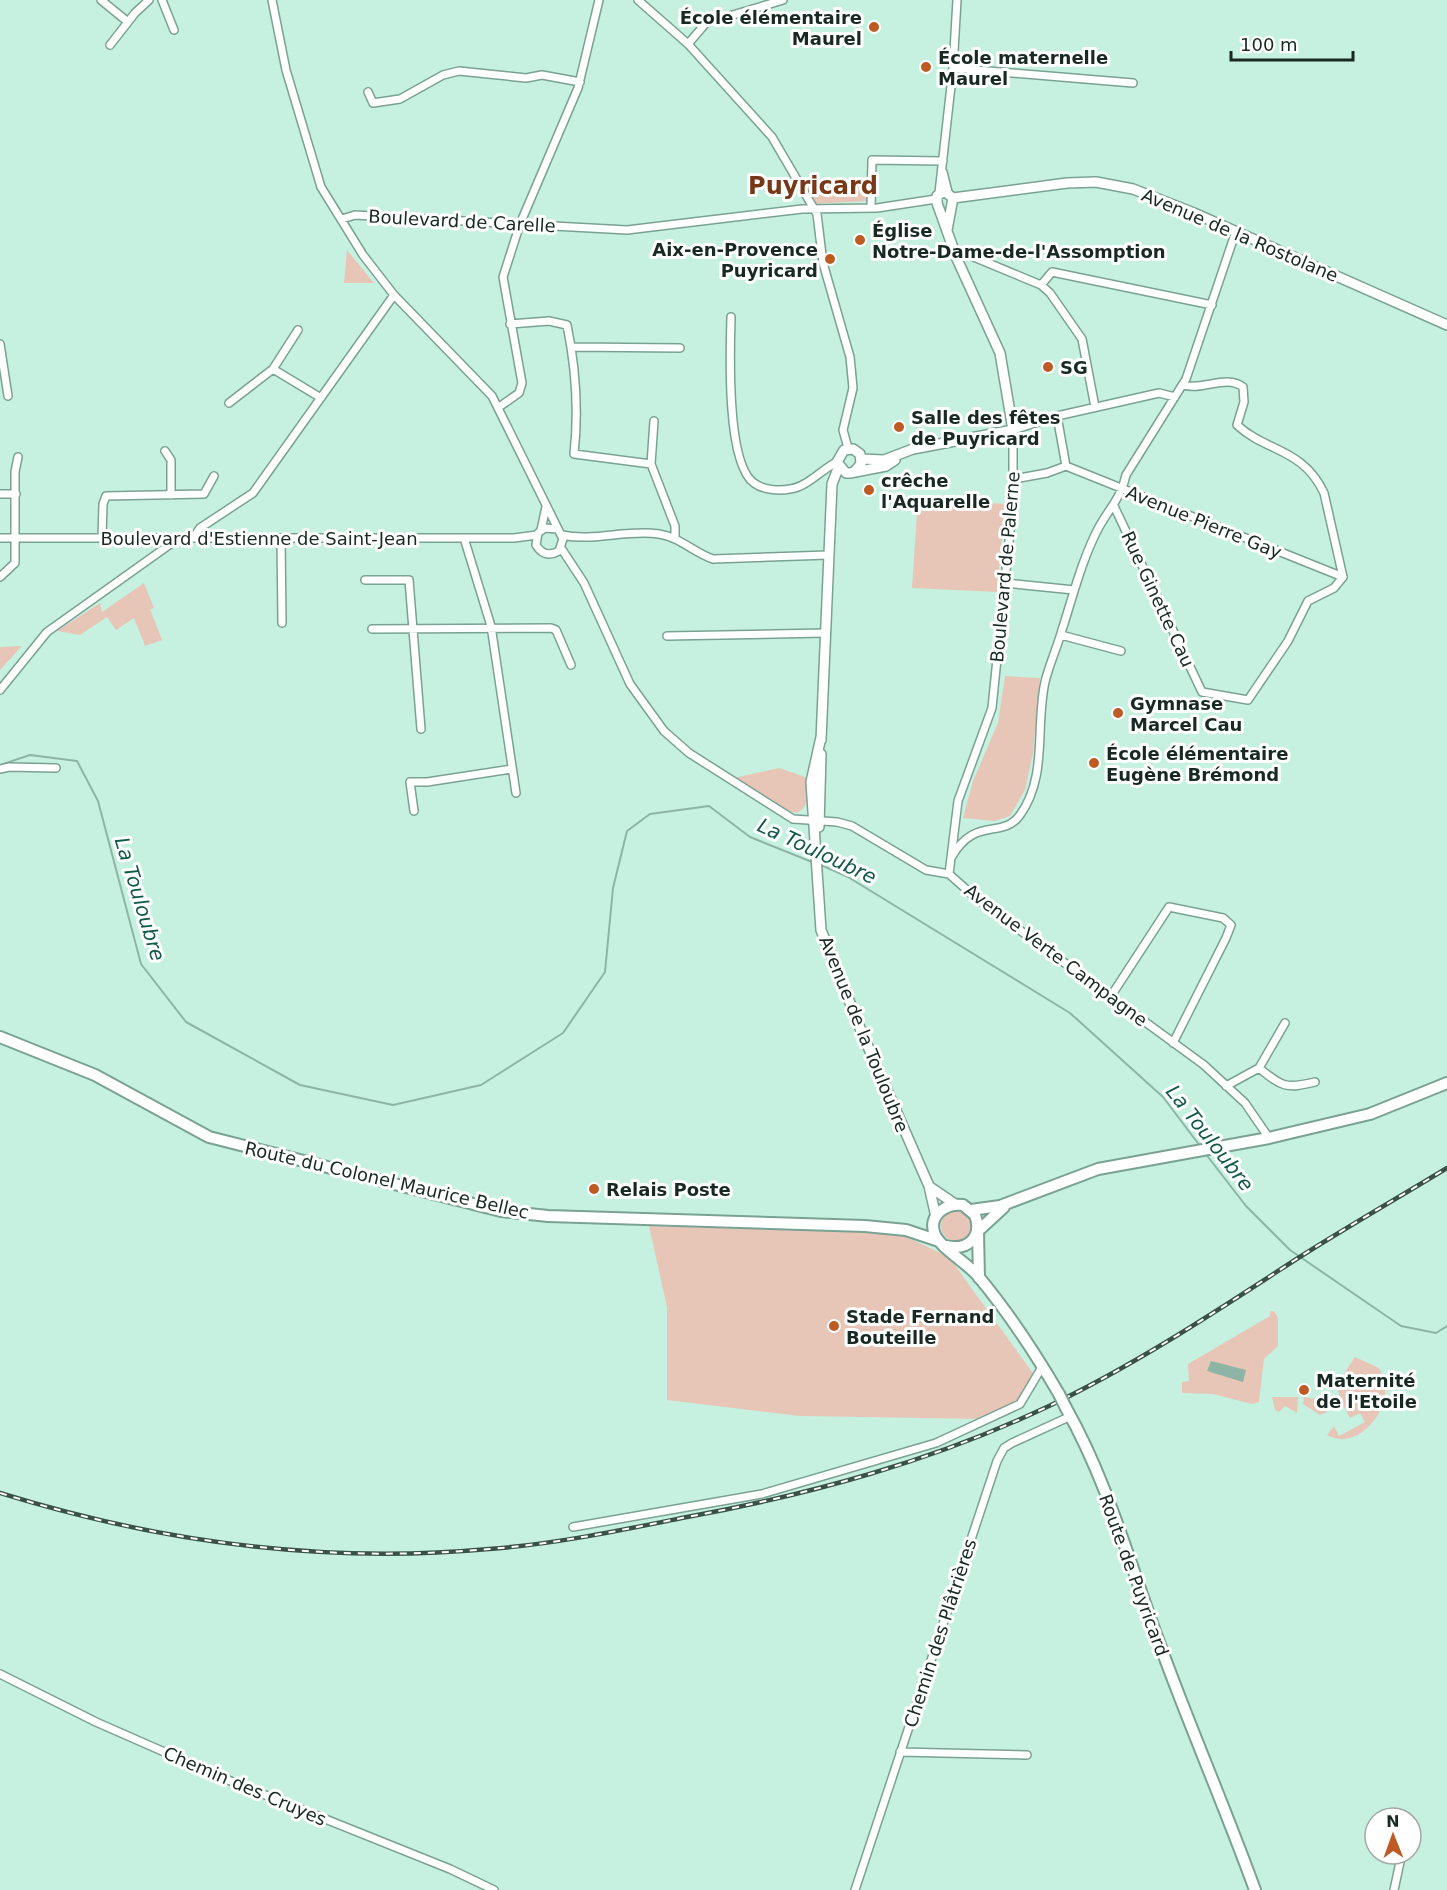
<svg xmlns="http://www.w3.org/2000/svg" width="1447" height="1890" font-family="'DejaVu Sans',sans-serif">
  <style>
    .green { fill: #e7c6b8 }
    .water { fill: #8db4a5 }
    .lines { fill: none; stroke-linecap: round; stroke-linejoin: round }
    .stream { stroke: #8db4a5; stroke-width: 2 }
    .minor-casing { stroke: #7aa293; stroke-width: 10 }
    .tertiary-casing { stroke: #7aa293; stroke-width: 12 }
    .secondary-casing { stroke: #7aa293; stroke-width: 14 }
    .minor { stroke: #fff; stroke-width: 7 }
    .tertiary { stroke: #fff; stroke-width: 9 }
    .secondary { stroke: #fff; stroke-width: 10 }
    .rail-casing { stroke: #3a5148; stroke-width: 4.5 }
    .rail { stroke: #fff; stroke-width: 2; stroke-dasharray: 7; stroke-linecap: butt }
    .secondary-bridge-casing { stroke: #7aa293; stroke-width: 14; stroke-linecap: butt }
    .secondary-bridge { stroke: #fff; stroke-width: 10 }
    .poi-dot { fill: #be5a24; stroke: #fff; stroke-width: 2 }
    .labels { text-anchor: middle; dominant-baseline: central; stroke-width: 6; stroke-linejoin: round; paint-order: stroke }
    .poi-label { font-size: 18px; font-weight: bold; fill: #182923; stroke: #fff; text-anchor: start }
    .street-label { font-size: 18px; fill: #182923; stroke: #fff }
    .water-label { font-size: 20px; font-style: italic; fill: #105946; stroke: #fff }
    .district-label { font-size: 24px; font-weight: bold; fill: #783817; stroke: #fff }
  </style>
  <rect width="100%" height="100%" fill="#c6f1e0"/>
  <path class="green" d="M868 179V201L811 204 804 180Z
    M347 250 374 283H344Z
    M918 498 1005 504 997 592 912 588Z
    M144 583 154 608 150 609 162 640 145 646 134 618 116 630 107 617 80 635 57 631 100 603 102 612Z
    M22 646 0 670V647Z
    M1005 676 1040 678 1033 753 1025 790 1010 816 995 821 963 818 973 781 998 723Z
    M779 768 808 778C807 792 811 805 797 813L789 811 734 778Z
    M941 1226a15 15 0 1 1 30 0a15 15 0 1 1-30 0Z
    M649 1226 898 1233 949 1257 1035 1376 1021 1398 985 1419 800 1416 667 1400V1307Z
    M1270 1311H1274L1278 1318V1346L1264 1359 1259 1402 1252 1404 1213 1394 1182 1393V1382L1189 1381 1188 1364 1270 1316Z
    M1355 1357 1379 1368C1384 1378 1387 1390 1384 1400 1378 1424 1352 1449 1327 1435L1334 1426 1339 1436 1365 1422 1360 1413 1350 1418C1332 1384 1335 1388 1355 1357Z
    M1272 1397H1298L1297 1413 1285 1406 1279 1412 1275 1410Z
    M1304 1397 1321 1400 1327 1412 1320 1415 1303 1404Z"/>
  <path class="water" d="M1211 1361 1246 1370 1243 1382 1207 1371Z"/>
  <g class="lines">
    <path class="stream" d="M0 765 30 755 77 761 98 801 141 964 186 1022 300 1085 393 1105 481 1085 563 1033 605 972 613 888 627 831 650 814 709 806 750 837 812 862
      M821 865 848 877 1070 1013 1163 1097 1200 1146
      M1205 1153 1246 1206 1290 1250 1401 1326 1436 1333 1447 1326"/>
    <g class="minor-casing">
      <path id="minor" d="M101 0 128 22
        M162 0 174 30
        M272 0 286 70 321 187 363 255 394 295 492 396 563 539 559 551C550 556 542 555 536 545L538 533 545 528 557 529
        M638 0 688 44 772 137 817 214 823 263 850 357 853 388 843 430 848 448
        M688 44 706 23 783 0
        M110 45 135 13 149 0
        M953 68 1133 83
        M368 92 373 103 400 99 443 75 459 71 526 78 542 75 580 82
        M943 172 948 192
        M939 193 953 68 957 0
        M871 208 872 160 943 161
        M342 219 355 215 627 230 802 209 877 208 936 199
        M952 248 1041 285 1050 293 1082 339 1095 407
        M1041 285 1052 272 1212 305
        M731 317C730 351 726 463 754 483 763 490 779 491 790 489 807 487 822 469 837 462
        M510 324 549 321 567 325C576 369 579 409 574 454L651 464
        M0 344 8 396
        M572 347 680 348
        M273 369 321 398
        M1183 385C1203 391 1226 374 1243 387L1244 402 1237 425C1266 452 1303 448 1324 493L1343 577
        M229 403 273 369 298 330
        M499 407 519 393 522 383 503 277 520 224 578 88 599 0
        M1057 416 1066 466
        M654 421 651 464 675 526V539
        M165 451 171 460V495
        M1066 466 1343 577
        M1014 479 1047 473 1066 466
        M0 494H16
        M1114 506 1202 692 1248 700 1288 641 1308 601 1334 588 1343 577
        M541 530 546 507
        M562 535C594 542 627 529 659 534 680 537 694 553 713 559L828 555
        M0 538H514L537 535
        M102 538 103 504 106 496 204 494 214 476
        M193 538 200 528 253 493 394 295
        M281 538 282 623
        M464 538 491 626 516 793
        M561 548 584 583 630 684 664 731 689 753 793 819 837 822 852 826 926 870 949 874 976 898 1204 1065 1245 1103 1269 1138
        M0 577 15 563V472L18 457
        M365 580H409L421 729
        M1005 583 1074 590
        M372 629 551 628 556 630 571 665
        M1061 635 1121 651
        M667 636 825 633
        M0 690 47 632 179 538
        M0 769 9 767 56 768
        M414 811 410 782H427L512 769
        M951 858C975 815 1002 840 1020 815 1048 776 1035 727 1045 682 1049 665 1057 648 1062 630 1073 596 1082 559 1099 527 1109 509 1122 496 1126 475L1186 379 1236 231
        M949 874 958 801 992 708 1013 502V430L1057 416 1159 393 1175 397
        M1111 996 1169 907 1223 918 1231 925 1226 938 1173 1043
        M1259 1068C1282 1087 1286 1089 1315 1082
        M1226 1086 1259 1068 1285 1023
        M573 1527 762 1494 936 1443 1020 1404 1042 1367
        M0 1674 96 1722 228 1780 450 1869 494 1890
        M900 1752 1027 1755
        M855 1890 997 1461 1004 1448 1012 1443 1071 1416
        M1394 1890 1400 1862"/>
    </g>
    <g class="tertiary-casing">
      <path id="tertiary" d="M953 198 1067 183 1096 182 1133 189 1194 213 1447 325
        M862 459 884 460 913 449 1013 430 1000 353 957 259 937 203V196L944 191 953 198 947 230
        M854 472 861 464 860 454 853 449 844 450 837 462 846 473H850L886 466 895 460
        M821 737 811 782 821 930 862 1033 929 1186 936 1217
        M821 740 832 484 839 466
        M819 827 821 754
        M930 1187 955 1204"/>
    </g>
    <g class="secondary-casing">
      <path id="secondary" d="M0 1037 95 1075 209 1137 501 1211 548 1216 865 1226 906 1230 939 1241
        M971 1210 1000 1206 1098 1169 1269 1138 1370 1114 1447 1083
        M978 1231 1004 1207
        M978 1232 979 1278
        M946 1246C968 1251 983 1237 975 1215L963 1205C946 1203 927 1215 935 1235 941 1248 967 1263 978 1276 1008 1312 1035 1353 1059 1394
        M1066 1408C1109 1484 1132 1572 1163 1653 1192 1732 1226 1810 1255 1890"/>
    </g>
    <use href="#minor" class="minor"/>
    <use href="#tertiary" class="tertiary"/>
    <use href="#secondary" class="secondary"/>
    <g class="rail-casing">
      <path id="rail" d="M0 1493C158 1542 323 1564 489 1549 556 1544 622 1530 687 1517 812 1494 933 1461 1049 1406 1135 1365 1215 1312 1295 1260 1345 1228 1396 1199 1447 1168"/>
    </g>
    <use href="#rail" class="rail"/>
    <g class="secondary-bridge-casing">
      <path id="secondary-bridge" d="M1059 1394 1066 1408"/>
    </g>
    <use href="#secondary-bridge" class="secondary-bridge"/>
  </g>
  <g class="poi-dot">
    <circle cx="874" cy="27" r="6"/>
    <circle cx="926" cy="67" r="6"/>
    <circle cx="860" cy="240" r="6"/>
    <circle cx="830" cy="259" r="6"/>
    <circle cx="1048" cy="367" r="6"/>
    <circle cx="899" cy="427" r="6"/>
    <circle cx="869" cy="490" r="6"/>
    <circle cx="1118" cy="713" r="6"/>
    <circle cx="1094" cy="763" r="6"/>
    <circle cx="594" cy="1189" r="6"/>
    <circle cx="834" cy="1326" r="6"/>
    <circle cx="1304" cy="1390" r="6"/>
  </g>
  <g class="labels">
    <g class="poi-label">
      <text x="862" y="17" text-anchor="end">École élémentaire<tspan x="862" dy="21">Maurel</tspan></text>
      <text x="938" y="57">École maternelle<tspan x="938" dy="21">Maurel</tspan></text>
      <text x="872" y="230">Église<tspan x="872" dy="21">Notre-Dame-de-l'Assomption</tspan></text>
      <text x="818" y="249" text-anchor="end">Aix-en-Provence<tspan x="818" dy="21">Puyricard</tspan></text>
      <text x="1060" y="367">SG</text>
      <text x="911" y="417">Salle des fêtes<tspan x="911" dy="21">de Puyricard</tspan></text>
      <text x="881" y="480">crêche<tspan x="881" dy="21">l'Aquarelle</tspan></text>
      <text x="1130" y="703">Gymnase<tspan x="1130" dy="21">Marcel Cau</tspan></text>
      <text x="1106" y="753">École élémentaire<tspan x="1106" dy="21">Eugène Brémond</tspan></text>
      <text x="606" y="1189">Relais Poste</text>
      <text x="846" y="1316">Stade Fernand<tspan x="846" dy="21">Bouteille</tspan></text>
      <text x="1316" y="1380">Maternité<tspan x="1316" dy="21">de l'Etoile</tspan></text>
    </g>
    <g class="street-label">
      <text transform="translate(462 221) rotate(3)">Boulevard de Carelle</text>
      <text transform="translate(1240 235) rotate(23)">Avenue de la Rostolane</text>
      <text transform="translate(1204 522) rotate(22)">Avenue Pierre Gay</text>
      <text x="259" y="538">Boulevard d'Estienne de Saint-Jean</text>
      <text transform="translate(1005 567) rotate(-85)">Boulevard de Palerne</text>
      <text transform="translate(1158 599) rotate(65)">Rue Ginette Cau</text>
      <text transform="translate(1056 955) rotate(37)">Avenue Verte Campagne</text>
      <text transform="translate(864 1034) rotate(68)">Avenue de la Touloubre</text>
      <text transform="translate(387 1180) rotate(13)">Route du Colonel Maurice Bellec</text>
      <text transform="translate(1134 1575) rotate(70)">Route de Puyricard</text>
      <text transform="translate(940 1633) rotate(-72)">Chemin des Plâtrières</text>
      <text transform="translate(245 1786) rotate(23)">Chemin des Cruyes</text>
    </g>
    <g class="water-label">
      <text transform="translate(817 851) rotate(25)">La Touloubre</text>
      <text transform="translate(140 899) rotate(73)">La Touloubre</text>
      <text transform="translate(1210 1138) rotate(52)">La Touloubre</text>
    </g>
    <g class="district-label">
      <text x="813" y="186">Puyricard</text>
    </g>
  </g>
  <g transform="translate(1393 1836) rotate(359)"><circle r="28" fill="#ffffff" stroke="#a3a9a7" stroke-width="1.5"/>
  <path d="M0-4.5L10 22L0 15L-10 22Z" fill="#be5a24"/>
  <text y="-9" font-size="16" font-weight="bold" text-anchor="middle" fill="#182923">N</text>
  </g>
  <path d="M1231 51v9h122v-9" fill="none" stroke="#182923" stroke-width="3"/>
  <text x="1240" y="51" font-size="18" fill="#182923" stroke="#ffffff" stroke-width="4.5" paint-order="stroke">100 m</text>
</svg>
